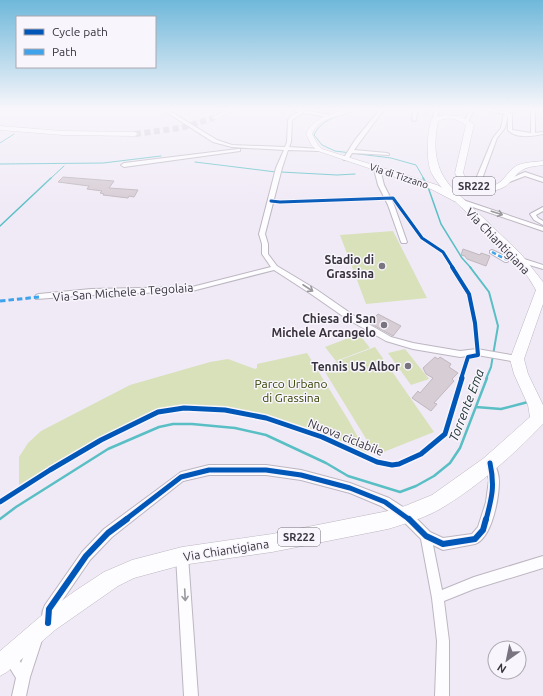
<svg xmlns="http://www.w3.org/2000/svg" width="543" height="696" font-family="Ubuntu,sans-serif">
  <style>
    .green { fill: #d8e1ba }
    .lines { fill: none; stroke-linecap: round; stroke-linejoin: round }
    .stream-far3 { stroke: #59bfc5; stroke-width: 1 }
    .stream-far2 { stroke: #59bfc5; stroke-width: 1.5 }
    .stream-far1 { stroke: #59bfc5; stroke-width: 2 }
    .stream { stroke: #59bfc5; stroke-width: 2.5 }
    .building { fill: #d7cdd4; stroke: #c1b7bf }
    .secondary-tunnel { stroke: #cbc6d1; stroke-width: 6; stroke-dasharray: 6 3.5; stroke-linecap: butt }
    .street-casing { stroke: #bcb6c1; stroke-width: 2 }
    .secondary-casing { stroke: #bcb6c1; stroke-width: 1 }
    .primary-casing { stroke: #bcb6c1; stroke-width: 1 }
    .street { fill: #fdfcfe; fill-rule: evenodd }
    .secondary { fill: #fdfcfe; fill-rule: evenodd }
    .primary { fill: #fdfcfe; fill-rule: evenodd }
    .quiet-far1 { stroke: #3fa3ec; stroke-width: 2.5; stroke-dasharray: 4.5 2.5; stroke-linecap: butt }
    .quiet { stroke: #3fa3ec; stroke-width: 3; stroke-dasharray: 5.5 3; stroke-linecap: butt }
    .cycleway-far3-casing { stroke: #f8f5fc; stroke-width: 5 }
    .cycleway-far2-casing { stroke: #f8f5fc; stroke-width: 6 }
    .cycleway-far1-casing { stroke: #f8f5fc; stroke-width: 8 }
    .cycleway-casing { stroke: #f8f5fc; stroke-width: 8 }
    .cycleway-far3 { stroke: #0057b8; stroke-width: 3 }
    .cycleway-far2 { stroke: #0057b8; stroke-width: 4 }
    .cycleway-far1 { stroke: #0057b8; stroke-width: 5 }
    .cycleway { stroke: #0057b8; stroke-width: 6 }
    .oneway { stroke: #9b989e }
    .poi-dot { fill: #79747f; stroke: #f8f5fc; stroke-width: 1.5 }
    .labels { text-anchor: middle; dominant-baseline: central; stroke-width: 3; stroke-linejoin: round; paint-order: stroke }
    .far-street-label { font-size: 10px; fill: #39343f; stroke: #f8f5fc }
    .shield { fill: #f8f5fc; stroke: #726e78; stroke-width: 1 }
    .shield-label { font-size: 11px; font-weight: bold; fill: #39343f }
    .street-label { font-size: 12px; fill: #39343f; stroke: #f8f5fc }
    .poi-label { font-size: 12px; font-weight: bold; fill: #39343f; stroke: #f8f5fc; text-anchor: end }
    .park-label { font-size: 12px; fill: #344100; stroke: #f8f5fc }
    .water-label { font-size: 13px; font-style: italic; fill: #1b3132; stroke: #f8f5fc }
  </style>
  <rect width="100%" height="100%" fill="#f0eaf6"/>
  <path class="green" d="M393 231 427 298 366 304 340 235Z
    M359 334 370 348 336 361 325 347Z
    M375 347 434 432 376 455 322 367Z
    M405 349 429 379 411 385 388 353Z
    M307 353 349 421 368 456C318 432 265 412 209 407 197 406 184 404 173 406 159 408 145 415 133 421 93 439 57 463 19 485V457L28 443 41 431 130 385 210 362 228 359 255 369 257 368V364Z"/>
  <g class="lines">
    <path class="stream-far3" d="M363 108C346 114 322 117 314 135L322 145 335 151 391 158 416 165 424 179
      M0 143 14 134
      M195 162 276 172
      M0 164 103 163 161 156
      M281 172 337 175 355 174
      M50 179 64 166"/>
    <path class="stream-far2" d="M423 178 426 183
      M428 187 441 224 462 258 471 268
      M0 226 51 178"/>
    <path class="stream-far1" d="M470 267 489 292 498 326 491 367 486 379"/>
    <path class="stream" d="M476 407 501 409 528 402
      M0 519 16 507 108 449 159 427 173 424H192L235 428 266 435 326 463 348 476 400 492 416 486 434 476 450 463 460 448 487 378"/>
  </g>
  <path class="building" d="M63 177 114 181 109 188 138 190 134 197 129 196 128 198 103 195 104 194 100 193 102 191 87 189 89 186 58 182Z
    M463 249 480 255 481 253 490 256 486 266 467 259 465 256 461 255Z
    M378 314 401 326 393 336 366 321 373 319Z
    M435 357 438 359 440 357 451 364 449 367 458 373 452 379 454 381 434 403 437 404 431 411 412 398 418 391 420 393 433 378 426 374 423 368Z"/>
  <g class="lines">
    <path class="secondary-tunnel" d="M135 134 181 128 214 118"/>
    <g class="street-casing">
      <path id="street" d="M160 108H165L217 140 232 145 285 147 287 142 288 120 292 115 299 112 285 108H293L329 115V116L327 117 303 113 292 120 291 142 289 147 320 149 322 150 320 151 288 150 282 168 265 234 268 244V254L277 266 317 290 353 315 391 337 413 343 460 351 477 349 517 356 520 357 521 359 520 361 517 362 477 355 460 357 413 349 386 341 347 319 311 294 274 270 192 291 91 295 36 299 35 297 36 295 39 294 91 289 192 287 271 267 262 254V244L259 234 276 168 284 150 232 147 213 142Z
        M381 108H385L354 150 387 153 389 154V155L352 153 348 160H344L343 159 355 140Z
        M414 108H418L416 120 414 121 412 120Z
        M436 108H440L437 117 438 119 436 120 433 117Z
        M471 108H475L468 122H464Z
        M479 108H487L504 111 505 108H509L508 112 512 114V130L531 133V108H535V133L543 132V134C533 136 516 139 508 130V115L505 128 497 138 482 179 479 181 476 179 493 138 501 128 504 114Z
        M238 149H240V151L124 167 121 165 124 163Z
        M377 167 380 169 384 185 394 205 407 242 406 243H402L401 242 388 205 378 185 374 169Z
        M525 172 543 178V182L525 176 507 183 502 182Z
        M460 199 543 227V231L458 202V200Z
        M543 207V211L536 215 538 218 543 221V225L534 220 530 214Z
        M492 250 509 258 510 260 507 262H505L490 253V251Z
        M516 257H518L543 265V269L516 261Z
        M490 458 493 460C496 466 499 475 499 481 499 498 492 538 475 544L443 550 433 545 442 590 474 577 543 556V568L474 589 444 601 449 641V696H435L437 641 432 598 421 539 401 519 381 506 350 493 301 480 266 475H209L183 481 112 537 90 560 55 611 54 621 52 625 48 627 44 625C41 619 42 611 45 605L82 552 104 529 181 472 209 465H266L301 470 350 483 389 498 409 511 430 532 443 538 472 534 478 527 486 502 489 480 485 463 487 460Z
        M182 550 186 552 188 556 198 696H184L176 556 178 552Z
        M36 634 40 636 42 640 30 677 26 696H12L16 678 3 657 4 652 9 651 14 652 21 663 32 636Z"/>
    </g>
    <g class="secondary-casing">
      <path id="secondary" d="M232 108H240L216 119 211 118Z
        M350 108H358C344 118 319 115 312 134L318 145 322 149 437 185 460 197V201H454L431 189 318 151 312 146 306 134C313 117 334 113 350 108Z
        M0 126 63 131 135 132 138 134 135 136 63 135 0 130Z"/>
    </g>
    <g class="primary-casing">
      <path id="primary" d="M443 115 460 116 474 124 463 173C468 184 486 189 497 184 505 180 509 169 518 165 526 162 535 162 543 161V165C537 166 530 166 524 169 515 173 512 183 504 187 488 196 462 189 455 173L466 125C458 119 448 116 438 121 433 147 434 169 453 189L521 254 543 282V304L524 359 528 374 543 405V424C514 454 481 484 445 506 428 517 407 523 388 529L272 552 182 565 134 578 118 586 55 630 7 672 0 676V651L41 616 75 591 104 572 132 560 182 547 272 534 388 511 405 506 432 495 484 458 530 417 528 405 514 374 510 359 536 290C518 257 487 233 461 207 450 196 438 186 431 172 426 161 427 130 432 118Z"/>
    </g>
    <use href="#street" class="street"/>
    <use href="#secondary" class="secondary"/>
    <use href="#primary" class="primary"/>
    <path class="quiet-far1" d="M492 252 507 260"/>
    <path class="quiet" d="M0 301 39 297"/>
    <g class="cycleway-far3-casing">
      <path id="cycleway-far3" d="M271 201 280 202 393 198 422 238 443 252 453 268"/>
    </g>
    <g class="cycleway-far2-casing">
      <path id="cycleway-far2" d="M452 267 469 294 475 323 478 355 468 357 461 379"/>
    </g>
    <g class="cycleway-far1-casing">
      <path id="cycleway-far1" d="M0 502 50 470 101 440 158 412 184 408 225 410 266 418 322 437 377 462 392 465 399 464 421 454 445 434 462 378
        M125 520 181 477 209 470H266L301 475 350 488 385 502 410 520
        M486 520C492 497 495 486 490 463"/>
    </g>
    <g class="cycleway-casing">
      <path id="cycleway" d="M409 519 426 536 443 544 475 539 483 530 486 519
        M48 623 49 609 86 556 108 533 127 519"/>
    </g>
    <use href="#cycleway-far3" class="cycleway-far3"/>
    <use href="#cycleway-far2" class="cycleway-far2"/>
    <use href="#cycleway-far1" class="cycleway-far1"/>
    <use href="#cycleway" class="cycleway"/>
  </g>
  <defs><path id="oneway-shaft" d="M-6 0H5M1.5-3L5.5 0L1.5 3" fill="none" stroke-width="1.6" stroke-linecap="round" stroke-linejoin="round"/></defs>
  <g class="oneway">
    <use href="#oneway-shaft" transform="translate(497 213) rotate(18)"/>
    <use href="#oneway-shaft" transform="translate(308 288) rotate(33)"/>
    <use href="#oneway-shaft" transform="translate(185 595) rotate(87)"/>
  </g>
  <linearGradient id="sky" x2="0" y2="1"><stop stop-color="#6fb8da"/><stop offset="0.53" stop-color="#f8f6fb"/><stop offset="1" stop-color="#f8f6fb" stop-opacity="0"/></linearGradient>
  <rect width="543" height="205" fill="url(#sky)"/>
  <g class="poi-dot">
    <circle cx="382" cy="266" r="4"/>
    <circle cx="384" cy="325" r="4"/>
    <circle cx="408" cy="366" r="4"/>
  </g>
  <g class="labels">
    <g class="far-street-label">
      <text transform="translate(399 176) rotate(18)">Via di Tizzano</text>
    </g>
    <g class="shield">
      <rect x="453" y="177" width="42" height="18" rx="3"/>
      <rect x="278" y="528" width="42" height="18" rx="3"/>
    </g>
    <g class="shield-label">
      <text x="474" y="186">SR222</text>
      <text x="299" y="537">SR222</text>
    </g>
    <g class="street-label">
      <text transform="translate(498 241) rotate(46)">Via Chiantigiana</text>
      <text transform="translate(123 292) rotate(-4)">Via San Michele a Tegolaia</text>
      <text transform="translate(346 437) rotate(22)">Nuova ciclabile</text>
      <text transform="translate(226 550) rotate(-9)">Via Chiantigiana</text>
    </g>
    <g class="poi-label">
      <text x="374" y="259">Stadio di<tspan x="374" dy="14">Grassina</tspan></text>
      <text x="376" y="318">Chiesa di San<tspan x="376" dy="14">Michele Arcangelo</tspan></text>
      <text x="400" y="366">Tennis US Albor</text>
    </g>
    <g class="park-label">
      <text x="291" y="383">Parco Urbano<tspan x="291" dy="14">di Grassina</tspan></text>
    </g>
    <g class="water-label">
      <text transform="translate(466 405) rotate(-69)">Torrente Ema</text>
    </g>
  </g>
  <rect x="16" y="16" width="140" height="52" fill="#f8f5fc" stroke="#aca8b0"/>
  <rect x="24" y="29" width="20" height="6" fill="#0057b8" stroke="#aca8b0"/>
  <text x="52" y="36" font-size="12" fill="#39343f">Cycle path</text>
  <rect x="24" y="49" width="20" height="6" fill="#3fa3ec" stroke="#aca8b0"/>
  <text x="52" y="56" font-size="12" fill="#39343f">Path</text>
  <g transform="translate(507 660) rotate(213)"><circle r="19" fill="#f8f5fc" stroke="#aca8b0"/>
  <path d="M0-3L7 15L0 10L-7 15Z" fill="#79747f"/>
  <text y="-6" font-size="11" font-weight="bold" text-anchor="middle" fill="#39343f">N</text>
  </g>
</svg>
